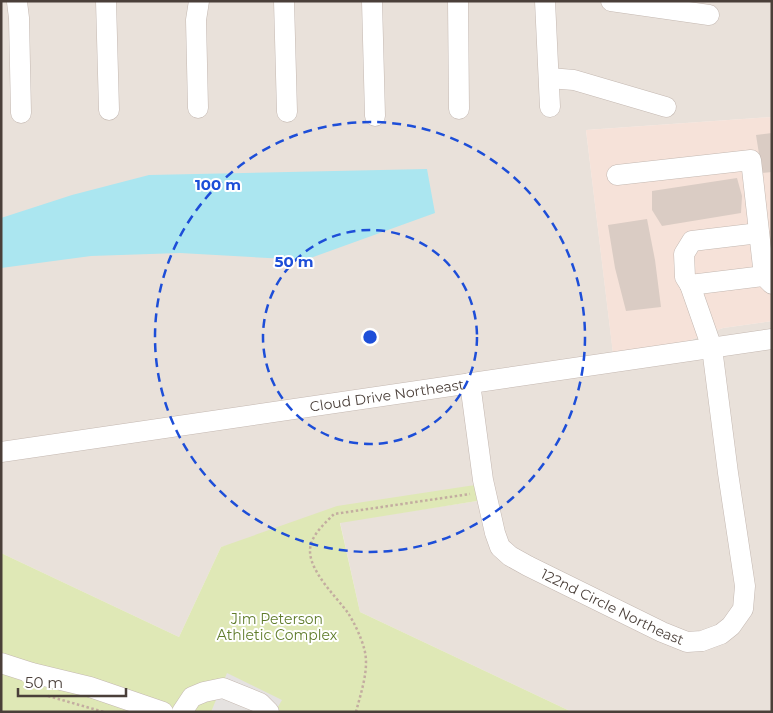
<svg xmlns="http://www.w3.org/2000/svg" width="773" height="713" font-family="Montserrat,sans-serif">
  <style>
    .residential { fill: #e9e1da }
    .commercial { fill: #f6e2d9 }
    .green { fill: #dfe8b6 }
    .parking { fill: #e5e2e0 }
    .water { fill: #abe6f0 }
    .building { fill: #daccc4 }
    .lines { fill: none; stroke-linecap: round; stroke-linejoin: round }
    .minor-casing { stroke: #c4b8b1; stroke-width: 21 }
    .path { stroke: #c3ada0; stroke-width: 2.5; stroke-dasharray: 2.5 2.5; stroke-linecap: butt }
    .minor { stroke: #fff; stroke-width: 20 }
    .ring { fill: none; stroke: #1d4ed8; stroke-width: 2.5; stroke-dasharray: 9 6 }
    .labels { text-anchor: middle; dominant-baseline: central; stroke-width: 4; stroke-linejoin: round; paint-order: stroke }
    .street-label { font-size: 14px; fill: #4a3f39; stroke: #fff }
    .park-label { font-size: 14px; fill: #607c2c; stroke: #fff }
    .centre { fill: #1d4ed8; stroke: #fff; stroke-width: 2.5 }
    .ring-label { font-size: 15px; text-anchor: middle; font-weight: bold; fill: #1d4ed8; stroke: #fff; stroke-width: 4; stroke-linejoin: round; paint-order: stroke }
  </style>
  <rect width="100%" height="100%" fill="#f6f0ec"/>
  <path class="residential" d="M1 1H772V117L586 130 613 353 688 341 723 328 772 321V712H572L360 612 340 522 477 501 475 485 221 547 179 637 1 553Z"/>
  <path class="commercial" d="M772 117V321L723 328 688 341 613 354 586 130Z"/>
  <path class="green" d="M475 485 477 501 340 523 360 612 572 712H1V553L179 637 221 547 337 506Z"/>
  <path class="parking" d="M227 673 282 700 275 712H211Z"/>
  <path class="water" d="M427 169 435 213 305 260 180 253 91 256 1 268V218L72 195 149 175Z"/>
  <path class="building" d="M772 133V172L762 173 756 135Z
    M737 178 742 196 741 213 662 226 652 210V191Z
    M647 219 655 260 661 307 626 311 615 268 608 225Z"/>
  <g class="lines">
    <g class="minor-casing">
      <g id="minor">
        <path d="M106 1 109 110"/>
        <path d="M284 1 287 112"/>
        <path d="M372 1 375 116"/>
        <path d="M458 1 459 109"/>
        <path d="M545 1 550 107"/>
        <path d="M611 1 709 15"/>
        <path d="M17 2 19 18 21 113"/>
        <path d="M549 78 574 80 666 107"/>
        <path d="M198 108 196 20 199 1"/>
        <path d="M617 175 751 160 764 276"/>
        <path d="M690 285 685 277 684 254 692 241 759 233"/>
        <path id="s1" d="M470 383 483 480 495 533 500 547 510 556 528 566 662 632 687 642 702 641 721 634 731 626 743 609 745 586 728 473 712 348 690 285 764 276 772 284"/>
        <path id="s2" d="M1 452 772 339"/>
        <path d="M1 663 32 673 90 687 163 712"/>
        <path d="M182 712 192 697 204 692 223 688 260 703 269 712"/>
      </g>
    </g>
    <path class="path" d="M48 696 104 712
      M356 712C361 692 370 668 364 648 361 637 354 622 348 613 336 596 304 567 311 544 314 533 326 522 334 514L470 494"/>
    <use href="#minor" class="minor"/>
  </g>
  <g class="ring">
    <circle cx="370" cy="337" r="107"/>
    <circle cx="370" cy="337" r="215"/>
  </g>
  <g class="labels">
    <g class="street-label">
      <text stroke="none"><textPath href="#s2" startOffset="390">Cloud Drive Northeast</textPath></text>
      <text stroke="none"><textPath href="#s1" startOffset="295">122nd Circle Northeast</textPath></text>
    </g>
    <g class="park-label">
      <text x="277" y="619">Jim Peterson<tspan x="277" dy="16">Athletic Complex</tspan></text>
    </g>
  </g>
  <circle cx="370" cy="337" r="8" class="centre"/>
  <g class="ring-label">
    <text x="218" y="190">100 m</text>
    <text x="294" y="267">50 m</text>
  </g>
  <rect width="773" height="713" fill="none" stroke="#4a3f39" stroke-width="5"/>
  <path d="M18 688v8h108v-8" fill="none" stroke="#4a3f39" stroke-width="2.5"/>
  <text x="25" y="688" font-size="15" fill="#4a3f39" stroke="#ffffff" stroke-width="4" paint-order="stroke">50 m</text>
</svg>
